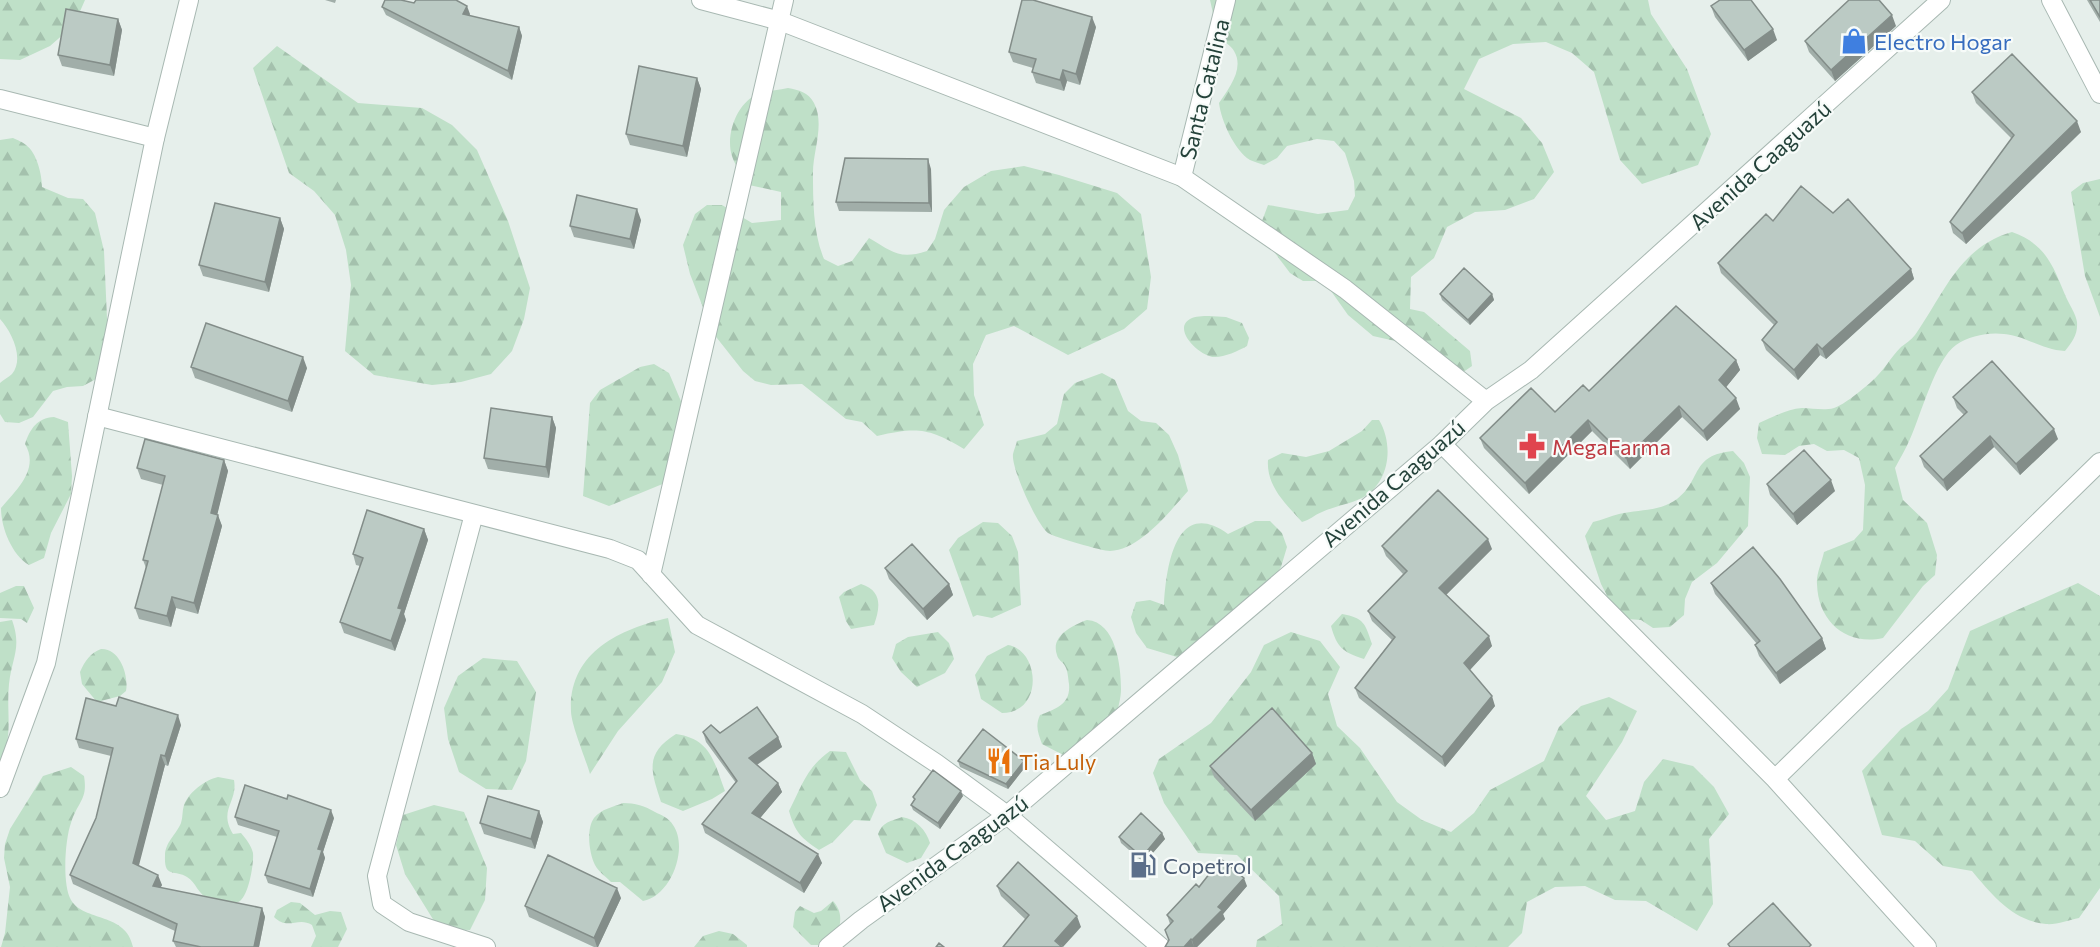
<svg xmlns="http://www.w3.org/2000/svg" width="2100" height="947" font-family="Commissioner,sans-serif">
  <style>
    .forest { fill: url(#forest-firs) }
    .lines { fill: none; stroke-linecap: round; stroke-linejoin: round }
    .minor-casing { stroke: #a8b8b2; stroke-width: 20 }
    .tertiary-casing { stroke: #a8b8b2; stroke-width: 20 }
    .minor { stroke: #fff; stroke-width: 18 }
    .tertiary { stroke: #fff; stroke-width: 18 }
    .wall { fill: #a1aea9 }
    .shaded-wall { fill: #838d89 }
    .building { fill: #bbcac4; stroke: #838d89; stroke-width: 1.5 }
    .labels { text-anchor: middle; dominant-baseline: central; stroke-width: 4.5; stroke-linejoin: round; paint-order: stroke }
    .shop-label { font-size: 22px; fill: #366cbe; stroke: #f7fbf9; text-anchor: start }
    .street-label { font-size: 22px; fill: #24423a; stroke: #f7fbf9 }
    .health-label { font-size: 22px; fill: #be3a42; stroke: #f7fbf9; text-anchor: start }
    .food-label { font-size: 22px; fill: #c56008; stroke: #f7fbf9; text-anchor: start }
    .service-label { font-size: 22px; fill: #4e5e75; stroke: #f7fbf9; text-anchor: start }
  </style>
  <defs>
    <pattern id="forest-firs" width="22" height="20" patternUnits="userSpaceOnUse" patternTransform="scale(1.5)"><rect width="22" height="20" fill="#bfe0c8"/><path d="M5 1l3.5 6h-7zM16 11l3.5 6h-7z" fill="#a4c1ad"/></pattern>
  </defs>
  <rect width="100%" height="100%" fill="#e6efeb"/>
  <path class="forest" d="M0 0H85L74 25 50 46 20 60 0 59Z
    M1210 0H1648L1651 14 1687 69 1711 134 1698 165 1642 184 1620 160 1594 72 1572 53 1546 42 1513 44 1479 59 1464 89 1521 118 1542 143 1554 172 1534 199 1505 210 1475 212 1447 227 1434 258 1411 277 1410 309 1424 312 1470 351 1472 366 1459 375 1422 347 1373 336 1348 315 1331 291 1319 281H1303L1290 273 1272 249 1262 221 1268 205 1318 214 1348 210 1355 196 1354 181 1345 153 1334 141 1317 139 1287 146 1277 158 1264 165C1259 163 1254 162 1250 160 1234 150 1221 120 1219 103 1228 89 1245 69 1234 51 1231 45 1224 43 1221 37 1215 25 1213 13 1210 0Z
    M277 46 358 103 422 108 452 125 477 150 508 221 530 288 524 319 512 351 491 374 461 382 432 385 374 375 345 351 351 285 346 250 335 215 314 191 289 173 253 68Z
    M788 88C799 90 808 92 814 103 825 124 813 151 813 172 813 201 813 233 824 259L838 266 852 261 869 238C893 252 899 260 927 251L935 239 944 210 964 187 991 171 1024 166 1059 175 1117 193 1141 214 1151 277 1147 309 1124 329 1068 355 1014 326 986 335 973 364 974 395 984 425 964 449C928 428 918 427 877 436L862 422 846 419 802 384 771 385 755 381 743 371 713 333 690 274 683 245 695 214 707 205H722L752 223 781 220V192L749 185C743 176 735 166 732 156 725 135 737 101 760 93 768 91 779 90 788 88Z
    M13 138C17 140 23 142 26 145 37 153 42 175 42 187L68 198 83 199 95 213 104 251 107 318 112 332 96 379 83 386 67 387 53 391 33 417 19 423 5 422 0 414V383C3 380 9 377 12 374 25 358 11 331 0 319V140Z
    M2100 179V317L2085 276 2071 192 2083 183Z
    M2012 232C2046 244 2053 266 2066 297 2069 304 2076 314 2077 322 2078 335 2072 342 2065 351 2042 350 2026 336 2004 334 1988 332 1969 336 1956 345 1935 360 1921 415 1910 439 1906 449 1900 458 1895 468L1903 500 1927 523 1937 555 1935 575 1923 586 1883 638C1847 646 1818 622 1817 584 1816 574 1822 562 1824 552L1854 540 1863 530 1865 485 1859 458 1844 450 1827 451 1814 444 1799 446 1785 455 1762 454 1757 438 1759 423C1773 417 1787 409 1802 408 1813 408 1823 411 1834 408 1844 405 1863 389 1871 382 1883 372 1890 358 1901 347 1906 343 1911 340 1915 335 1944 294 1959 247 2012 232Z
    M1209 316 1226 317 1242 323 1249 338 1247 346C1238 351 1225 357 1215 357 1202 358 1171 330 1190 319 1195 316 1203 316 1209 316Z
    M654 364 669 373 683 406 665 483 609 506 583 496 590 403 600 390 640 367Z
    M1102 373 1115 380 1128 411 1141 421 1156 423 1169 435 1178 455 1188 491C1170 511 1140 550 1110 551 1102 551 1054 537 1048 533 1037 525 1011 468 1013 454 1014 450 1016 445 1017 441L1045 434 1057 424 1064 394 1075 383Z
    M54 417 68 422 72 476 71 494 51 533 44 558 29 565C12 555 1 528 1 508 16 490 40 469 25 444 30 429 37 418 54 417Z
    M1372 420H1379C1394 445 1390 483 1362 498 1350 504 1335 506 1322 512 1314 515 1310 520 1302 522 1286 504 1266 486 1268 460L1282 453 1306 457 1329 451 1362 431Z
    M1733 451 1744 463 1750 477 1748 526 1717 563 1692 582 1685 599 1684 615 1670 627 1653 628 1641 620 1628 619 1615 611 1601 584 1585 536 1593 522C1602 520 1611 516 1619 514 1640 509 1659 512 1677 499 1702 480 1690 455 1733 451Z
    M1255 521H1270L1282 533 1287 547 1281 567 1264 593 1194 655 1177 657 1147 648 1136 633 1131 617 1136 602 1150 600 1164 605C1166 569 1175 496 1228 534Z
    M983 522 998 523 1012 536 1018 552 1021 605 992 618 977 615 973 617 949 550 958 538Z
    M2078 583 2100 596V888L2079 918C2069 920 2056 925 2046 924 2013 921 1992 895 1972 871L1943 866 1915 841 1882 835 1862 771 1901 729 1928 711 1948 689 1970 631Z
    M861 584C883 591 880 608 874 625L851 629 846 621 839 597 844 592Z
    M16 586H24L34 608 27 623 21 619 0 618V593Z
    M1342 614C1364 618 1365 623 1372 644L1364 659C1343 652 1337 648 1331 626Z
    M668 618 675 652 662 682 618 731 590 774C585 757 572 727 571 712 568 653 619 629 668 618Z
    M12 620C22 648 12 657 9 684 6 714 14 735 0 763V622Z
    M1087 620C1116 622 1121 666 1121 689 1121 698 1118 708 1116 717L1065 756 1042 744C1038 733 1035 726 1040 715 1056 709 1071 704 1069 684 1068 678 1068 671 1065 666 1063 662 1058 660 1057 655 1050 636 1073 625 1087 620Z
    M938 632 949 643 954 659 945 673 917 687 901 672 892 658 896 644 908 637Z
    M1291 632 1320 641 1340 667 1328 694 1337 726 1360 748 1397 802 1422 820 1451 832 1474 813 1490 790 1544 761 1559 727 1581 706 1609 697 1637 711 1622 742 1586 796 1606 820 1635 811 1644 782 1663 759 1693 766 1714 787 1729 814 1709 839 1713 904 1697 931 1646 901 1615 900 1585 886 1555 887 1527 902 1522 933 1508 947H1256L1257 940 1282 924 1279 896 1237 855 1198 853 1164 803 1153 773 1159 759 1211 723 1251 672 1264 645Z
    M1008 645C1040 650 1044 713 1002 713L981 699 975 675 987 656Z
    M101 649C120 648 129 676 126 691L120 696 97 702 82 684 80 672C85 661 90 653 101 649Z
    M483 658 517 661 536 692 526 761 512 790 486 789 459 772 448 739 444 708 458 676Z
    M676 734C711 739 714 762 725 791L712 799 683 811 661 802C651 771 644 754 676 734Z
    M830 751 846 752 860 780 872 791 877 805 870 821 854 820 833 842 819 850C801 838 795 832 789 811 802 786 806 768 830 751Z
    M71 767 84 776C88 800 78 801 71 823 65 839 62 885 71 900 84 922 126 912 133 947H1L5 933 10 887 4 858 5 844 10 829 43 776Z
    M218 777 234 780C238 803 218 809 233 834L241 833C246 839 251 845 253 853 254 863 249 894 240 901 233 906 217 902 209 899 198 895 196 882 187 877 175 869 164 879 165 856 165 842 176 835 181 823 183 817 182 811 184 805 189 792 205 780 218 777Z
    M623 803C635 803 645 806 655 812 661 815 669 818 673 825 689 848 671 896 643 901L620 882H611C606 877 598 871 595 865 589 853 586 829 594 818 601 809 613 807 623 803Z
    M434 805 464 812 487 868 485 900 470 930 439 929 405 874 396 845 403 815Z
    M902 817C916 819 926 830 930 843L921 858 907 863 886 853 878 834C882 822 891 821 902 817Z
    M833 901C841 910 842 919 838 931L818 945H811L793 927 795 912 800 906 814 913 821 911Z
    M291 902 300 903 315 915 330 911 341 912 347 929 338 947H311L316 936 312 925C298 916 288 931 274 917L277 910Z
    M719 931 733 934 747 945V947H694L703 936Z"/>
  <g class="lines">
    <g class="minor-casing">
      <path id="minor" d="M2051 0 2100 94
        M1182 177 1226 0
        M97 416 610 549 638 560 697 625 862 714 936 763 1007 815 1161 947
        M1442 444 1775 779 1927 947
        M474 514 377 876 382 904 409 922 486 947
        M651 575 784 0
        M1775 779 2100 462
        M0 788 46 663 155 138"/>
    </g>
    <g class="tertiary-casing">
      <path id="tertiary" d="M701 0 780 21 1182 177 1345 289 1486 401
        M0 99 155 138 189 0
        M828 947 861 920 1007 815 1442 444 1486 401 1531 370 1941 0"/>
    </g>
    <use href="#minor" class="minor"/>
    <use href="#tertiary" class="tertiary"/>
  </g>
  <path class="wall" d="M325 0H336L335 3Z
    M2087 0H2100V22Z
    M1711 6 1777 40 1748 61 1715 17Z
    M382 7 470 14 469 16 519 27 522 36 512 80 386 15Z
    M118 19 122 30 114 76 62 66 58 55Z
    M1896 26 1835 81 1809 52 1805 41Z
    M1096 27 1080 85 1067 81 1064 91 1036 83 1032 72 1033 68 1013 62 1009 52Z
    M697 78 701 89 687 157 630 145 626 134Z
    M1972 92 2081 132 1966 244 1953 233 1950 222 2012 139 1976 103Z
    M931 169 932 212 839 211 836 202Z
    M1833 213 1911 269 1914 279 1826 359 1820 355 1798 380 1766 350 1762 340 1774 325 1721 273 1718 263 1773 221Z
    M280 218 284 229 269 292 203 276 199 265Z
    M641 220 634 249 574 237 570 226Z
    M1440 294H1492L1494 300 1470 325 1442 300Z
    M1736 360 1740 370 1726 387 1740 409 1707 441 1682 417 1630 469 1592 431 1529 494 1484 448 1480 438 1555 412 1589 391Z
    M191 367 307 368 292 412 195 378Z
    M1953 397 2058 439 2020 475 1994 447 1947 491 1924 467 1920 456 1964 415 1957 408Z
    M552 417 556 428 549 478 488 469 484 458Z
    M224 460 228 471 217 514 222 526 198 614 176 608 171 627 139 619 135 608 146 568 143 560 163 485 141 479 137 468Z
    M1767 484 1835 491 1797 525 1770 495Z
    M424 529 428 540 404 614 406 620 395 651 344 633 340 622 360 566 356 565 353 554Z
    M1382 546 1492 549 1446 595 1492 646 1470 670 1495 706 1445 767 1359 698 1355 688 1392 640 1372 621 1368 611 1403 574 1386 556Z
    M885 568 949 584 953 595 927 620 889 579Z
    M1711 583 1822 638 1826 649 1780 684 1759 656 1755 645 1757 644 1715 594Z
    M181 725 168 766 165 765 138 866 162 885 160 888 262 908 265 917 259 947H176L173 941 175 931 73 884 70 875 96 818 111 756 79 748 76 739Z
    M703 732 778 737 782 747 757 765 778 783 782 792 760 818 822 863 804 893 705 833 702 824 736 783 706 742Z
    M1312 753 1316 764 1255 821 1214 777 1210 766Z
    M958 761 1026 766 1008 789 960 767Z
    M963 796 940 829 913 810 911 805 914 800 913 797Z
    M539 811 543 822 535 849 484 834 480 823Z
    M235 817 334 818 323 852 325 858 313 897 268 883 265 875 277 837 238 825Z
    M1162 833 1165 839 1144 863 1121 843 1119 837Z
    M997 886 1081 927 1025 919 1001 896Z
    M1247 886 1223 914 1225 919 1197 947H1165L1169 940 1170 924 1167 915 1199 887Z
    M621 898 598 947H594L529 917 525 906Z"/>
  <path class="shaded-wall" d="M467 6 470 14 466 23 463 14Z
    M1892 15 1896 26 1835 81 1831 70Z
    M1092 17 1096 27 1080 85 1076 74Z
    M118 19 122 30 114 76 110 65Z
    M519 27 522 36 512 80 508 71Z
    M1773 29 1777 40 1748 61 1744 50Z
    M1063 70 1067 81 1064 91 1060 80Z
    M697 78 701 89 687 157 683 146Z
    M2077 121 2081 132 1966 244 1962 233Z
    M928 159 931 169 932 212 929 203Z
    M637 209 641 220 634 249 630 239Z
    M280 218 284 229 269 292 265 282Z
    M1911 269 1914 279 1826 359 1822 349Z
    M1492 294 1494 300 1470 325 1468 320Z
    M1817 344 1820 355 1798 380 1794 370Z
    M303 357 307 368 292 412 288 401Z
    M1736 360 1740 370 1723 391 1719 380Z
    M1736 398 1740 409 1707 441 1703 431Z
    M1679 406 1682 417 1630 469 1626 458Z
    M552 417 556 428 549 478 546 467Z
    M1588 420 1592 431 1529 494 1525 483Z
    M2054 429 2058 439 2020 475 2016 464Z
    M1990 436 1994 447 1947 491 1943 480Z
    M224 460 228 471 215 524 211 513Z
    M1831 480 1835 491 1797 525 1793 514Z
    M218 515 222 526 198 614 194 603Z
    M424 529 428 540 404 614 406 620 395 651 391 641 398 608Z
    M1488 539 1492 549 1443 598 1439 588Z
    M949 584 953 595 927 620 923 609Z
    M172 597 176 608 171 627 167 616Z
    M1489 636 1492 646 1467 673 1464 663Z
    M1822 638 1826 649 1780 684 1776 673Z
    M1492 696 1495 706 1445 767 1442 757Z
    M178 715 181 725 168 766 165 756Z
    M778 737 782 747 752 768 749 758Z
    M1312 753 1316 764 1255 821 1251 810Z
    M161 755 165 765 137 873 133 863Z
    M1024 761 1026 766 1008 789 1006 784Z
    M778 783 782 792 756 823 752 813Z
    M961 791 963 796 940 829 938 823Z
    M331 810 334 818 323 852 325 858 313 897 310 889 318 849Z
    M539 811 543 822 535 849 531 839Z
    M1162 833 1165 839 1144 863 1142 857Z
    M818 854 822 863 804 893 800 883Z
    M158 875 162 885 156 896 153 886Z
    M1244 878 1247 886 1223 914 1225 919 1197 947H1194L1192 940 1218 907Z
    M617 888 621 898 598 947H597L594 938Z
    M262 908 265 917 259 947H254Z
    M1077 916 1081 927 1063 947 1055 941Z
    M1191 939 1194 947H1184Z"/>
  <path class="building" d="M385 0H401L414 3 416 0H456L467 6 463 14 519 27 508 71 382 7Z
    M1022 0H1033L1092 17 1076 74 1063 70 1060 80 1032 72 1036 59 1009 52Z
    M1720 0H1751L1773 29 1744 50 1711 6Z
    M1849 0H1879L1892 15 1831 70 1805 41Z
    M2090 0H2100V17Z
    M66 9 118 19 110 65 58 55Z
    M2012 54 2077 121 1962 233 1950 222 2014 135 1972 92Z
    M639 66 697 78 683 146 626 134Z
    M845 158 928 159 929 203 836 202Z
    M1801 186 1833 213 1848 199 1911 269 1822 349 1817 344 1794 370 1762 340 1777 322 1718 263 1766 214 1773 221Z
    M577 195 637 209 630 239 570 226Z
    M215 203 280 218 265 282 199 265Z
    M1464 268 1492 294 1468 320 1440 294Z
    M1676 306 1736 360 1719 380 1736 398 1703 431 1679 406 1626 458 1588 420 1525 483 1480 438 1531 388 1555 412 1583 385 1589 391Z
    M206 323 303 357 288 401 191 367Z
    M1992 361 2054 429 2016 464 1990 436 1943 480 1920 456 1967 412 1953 397Z
    M491 408 552 417 546 467 484 458Z
    M145 439 224 460 211 513 218 515 194 603 172 597 167 616 135 608 148 561 143 560 165 476 137 468Z
    M1804 450 1831 480 1793 514 1767 484Z
    M1438 490 1488 539 1439 588 1489 636 1464 663 1492 696 1442 757 1355 688 1395 637 1368 611 1407 571 1382 546Z
    M367 510 424 529 398 608 402 609 391 641 340 622 363 558 353 554Z
    M912 544 949 584 923 609 885 568Z
    M1753 547 1780 579 1822 638 1776 673 1755 645 1760 641 1711 583Z
    M119 697 178 715 165 756 161 755 133 863 158 875 153 886 262 908 254 947H201L173 941 177 924 70 875 96 818 113 748 76 739 86 698 116 706Z
    M757 707 778 737 749 758 778 783 752 813 818 854 800 883 702 824 737 781 703 732 711 725 720 733Z
    M1272 708 1312 753 1251 810 1210 766Z
    M983 729 1024 761 1006 784 958 761Z
    M933 770 961 791 938 823 911 805 915 799 913 797Z
    M245 785 287 799 288 795 331 810 318 849 322 850 310 889 265 875 279 831 235 817Z
    M488 796 539 811 531 839 480 823Z
    M1141 813 1162 833 1142 857 1119 837Z
    M548 855 617 888 594 938 525 906Z
    M1221 859 1244 878 1218 907 1222 910 1192 940 1191 939 1184 947H1165L1169 940 1165 930 1173 921 1167 915 1196 884 1199 887Z
    M1018 862 1077 916 1055 941 1062 947H1003L1029 915 997 886Z
    M1773 903 1811 945 1809 947H1730L1728 944Z
    M939 943 944 947H936Z"/>
  <defs>
    <g id="shop-bare" transform="scale(2.07)"><path d="M-5-2.5h2.3a2.7 3.5 0 0 1 5.4 0H5L5.5 6h-11ZM-1.5-2.5h3a1.5 2.3 0 0 0-3 0Z" fill="#3f7fe0" stroke="#f7fbf9" stroke-width="2.5" paint-order="stroke"/></g>
    <g id="pharmacy-bare" transform="scale(2.07)"><path d="M-2-6h4v4h4v4h-4v4h-4v-4h-4v-4h4Z" fill="#e0444e" stroke="#f7fbf9" stroke-width="2.5" paint-order="stroke"/></g>
    <g id="restaurant-bare" transform="scale(2.07)"><path d="M-5-6h1v4h1v-4h1v4h1v-4h1v5L-1.5 .5V6h-2V.5L-5-1ZM5-6V6H3V1.5H1.5Q1.5-4 5-6Z" fill="#e8710a" stroke="#f7fbf9" stroke-width="2.5" paint-order="stroke"/></g>
    <g id="fuel-bare" transform="scale(2.07)"><path d="M-5.5-6h7V0h2V4h1.3V-2.5L3-4.5l.8-.8L6-3V5H2.5V1h-1V6h-7ZM-4.2-4.7v3.2H.2V-4.7Z" fill="#5c6f8a" stroke="#f7fbf9" stroke-width="2.5" paint-order="stroke"/></g>
  </defs>
  <g fill-rule="evenodd">
    <use href="#shop-bare" x="1854" y="41"/>
    <use href="#pharmacy-bare" x="1532" y="446"/>
    <use href="#restaurant-bare" x="999" y="761"/>
    <use href="#fuel-bare" x="1143" y="865"/>
  </g>
  <g class="labels">
    <g class="shop-label">
      <text x="1874" y="41">Electro Hogar</text>
    </g>
    <g class="street-label">
      <text transform="translate(1204 89) rotate(-76)">Santa Catalina</text>
      <text transform="translate(1760 165) rotate(-42)">Avenida Caaguazú</text>
      <text transform="translate(1393 483) rotate(-41)">Avenida Caaguazú</text>
      <text transform="translate(952 853) rotate(-36)">Avenida Caaguazú</text>
    </g>
    <g class="health-label">
      <text x="1552" y="446">MegaFarma</text>
    </g>
    <g class="food-label">
      <text x="1019" y="761">Tia Luly</text>
    </g>
    <g class="service-label">
      <text x="1163" y="865">Copetrol</text>
    </g>
  </g>
</svg>
